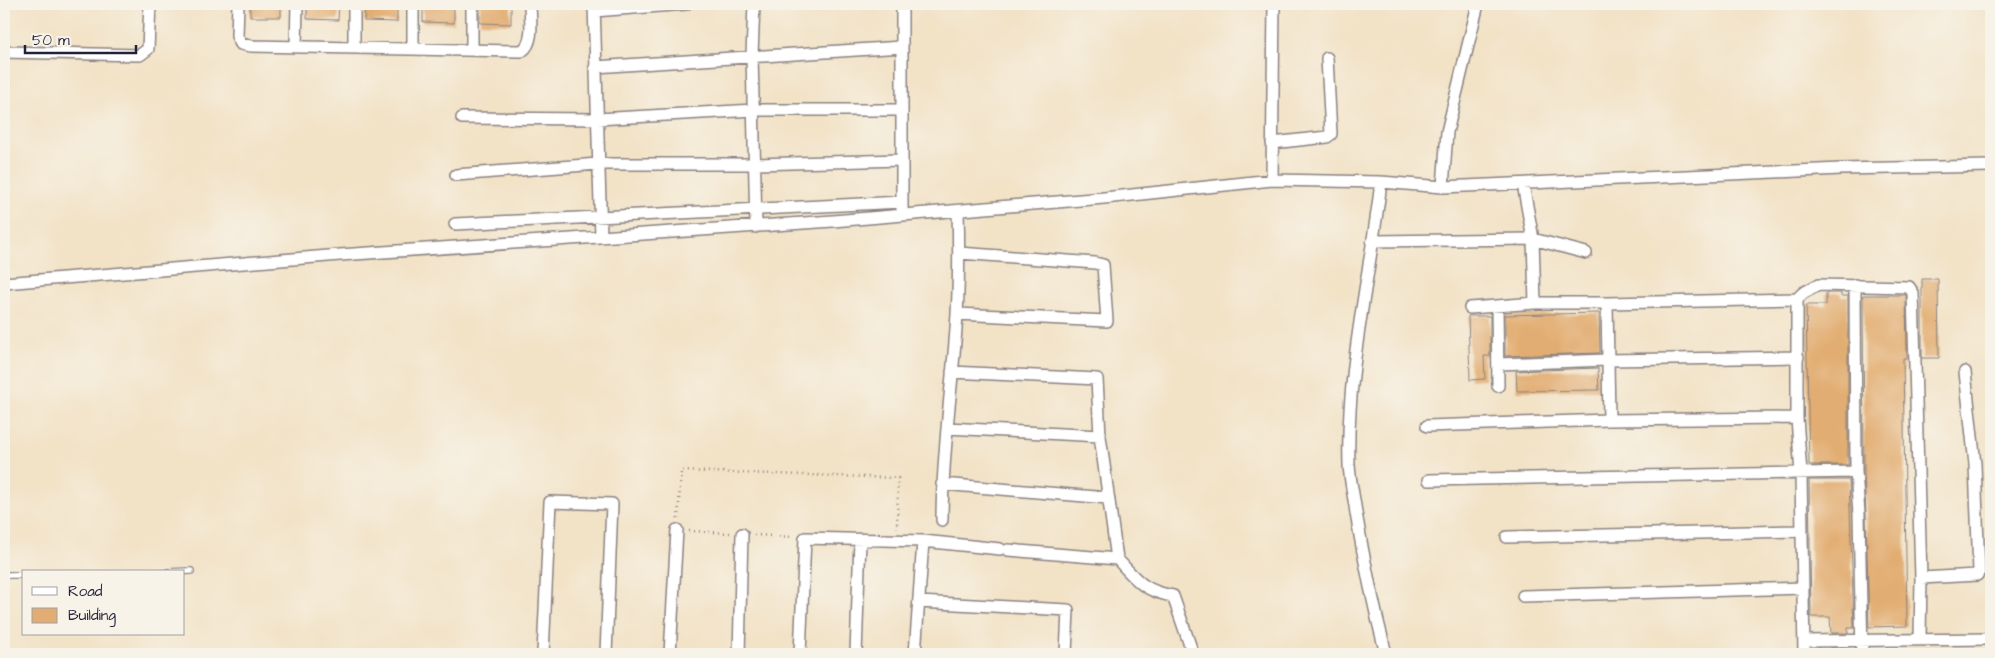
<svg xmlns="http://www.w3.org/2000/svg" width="1995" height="658" font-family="'Architects Daughter',sans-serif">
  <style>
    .building { fill: #e2ad72 }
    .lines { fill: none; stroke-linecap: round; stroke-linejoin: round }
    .service-casing { stroke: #8a8280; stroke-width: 8 }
    .minor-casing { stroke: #8a8280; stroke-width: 14 }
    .path { stroke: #8a8280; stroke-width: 2.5; stroke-dasharray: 1 4; stroke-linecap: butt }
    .service { stroke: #fff; stroke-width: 5.5 }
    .minor { stroke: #fff; stroke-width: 11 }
  </style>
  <rect width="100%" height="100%" fill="#f7f3e8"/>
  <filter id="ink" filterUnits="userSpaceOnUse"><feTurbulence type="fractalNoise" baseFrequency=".02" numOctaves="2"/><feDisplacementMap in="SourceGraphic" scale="10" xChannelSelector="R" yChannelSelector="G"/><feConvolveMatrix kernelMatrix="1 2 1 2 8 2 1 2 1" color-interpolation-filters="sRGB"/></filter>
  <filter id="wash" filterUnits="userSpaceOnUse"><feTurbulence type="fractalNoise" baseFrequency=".0096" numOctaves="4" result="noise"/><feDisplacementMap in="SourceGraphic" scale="20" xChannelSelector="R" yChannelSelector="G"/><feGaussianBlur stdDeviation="1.12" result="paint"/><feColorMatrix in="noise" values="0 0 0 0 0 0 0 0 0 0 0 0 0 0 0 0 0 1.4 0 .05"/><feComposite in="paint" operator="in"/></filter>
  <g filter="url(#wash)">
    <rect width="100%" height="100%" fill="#f2e2c6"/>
    <g id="blocks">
      <path class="building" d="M250 4H281V17H250Z
        M307 4H339L338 20 307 19Z
        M365 4H397V22L364 21Z
        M423 4H454V23L423 22Z
        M480 4H511V24L480 23Z
        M1922 279H1938L1939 358H1922Z
        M1826 293H1841V296H1848V465H1809L1806 305H1826Z
        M1863 295H1906L1907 358H1903L1907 626 1869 627 1866 514 1864 472Z
        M1599 313 1600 353 1505 356V315Z
        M1468 316H1490V356H1484L1485 379 1470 380Z
        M1598 368 1599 390 1517 391 1516 371Z
        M1809 480H1849L1854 628H1848V633H1831L1830 617H1811Z
        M1831 648H1848V654H1831Z"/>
    </g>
  </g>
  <g filter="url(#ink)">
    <use href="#blocks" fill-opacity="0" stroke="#8a8280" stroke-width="1"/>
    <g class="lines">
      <g class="service-casing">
        <path id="service" d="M168 572 191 571
          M4 575H24"/>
      </g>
      <g class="minor-casing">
        <path id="minor" d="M238 4 237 36 241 44 251 46 522 51C535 42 530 18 530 4
          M472 4V50
          M594 4 601 237
          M754 4 752 55 756 227
          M594 11 686 4
          M296 47 297 4
          M354 48V4
          M413 49V4
          M4 52 140 55 148 49 150 4
          M595 67 902 47
          M462 118 597 119 754 110H901
          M1272 143 1327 137 1331 134 1327 58
          M456 175 598 164H755L901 160
          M1272 180 1274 4
          M1381 182C1370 276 1346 370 1349 465 1350 481 1354 497 1356 513 1364 561 1374 608 1386 654
          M1523 184 1533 239 1535 303
          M1443 187 1447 132 1478 4
          M902 209V4
          M455 224 902 202
          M1374 241 1533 239 1586 253
          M4 283 340 255 833 221 1104 198 1272 180 1381 182 1443 187 1841 169 1991 166
          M1855 285 1856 472
          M1797 299 1803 293 1818 285 1909 287 1913 293 1921 578 1920 638
          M1607 303 1609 420
          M1497 306 1498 386
          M1470 308 1535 303H1607L1797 299V418L1801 474 1804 654
          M957 314 1107 321 1103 265 1095 263 959 253
          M1498 364 1607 360 1798 357
          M952 372 1097 379 1100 436 1117 559 1008 550
          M1427 426 1609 420 1797 418
          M947 428 1100 436
          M1429 480 1856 472 1859 514 1862 654
          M942 484 1108 498
          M942 520C942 451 953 383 957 314 959 280 959 245 958 211
          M1507 537 1801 531
          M1117 559C1137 580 1143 591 1173 596L1193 654
          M1921 578 1977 575 1979 572 1975 464 1965 372
          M1523 596 1803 588
          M919 602 1068 610 1066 654
          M1804 641 1991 639
          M543 654 550 502 612 504 606 654
          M670 654 677 530
          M739 654 742 534
          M800 654 805 538 923 541 1000 549
          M856 654 860 540
          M915 654 923 541"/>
      </g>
      <path class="path" d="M678 519 681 471 898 478 897 528
        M689 531 731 533
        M754 535 793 537"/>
      <use href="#service" class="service"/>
      <use href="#minor" class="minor"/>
    </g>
  </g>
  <rect width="1995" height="658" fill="none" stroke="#f7f3e8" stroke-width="20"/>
  <rect x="22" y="570" width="162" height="65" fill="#f7f3e8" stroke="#a29fa3"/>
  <rect x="32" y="587" width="25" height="8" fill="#ffffff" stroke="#a29fa3"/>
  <text x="68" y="596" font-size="15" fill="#22223b">Road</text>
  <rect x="32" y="608" width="25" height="15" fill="#e2ad72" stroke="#a29fa3"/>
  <text x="68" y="620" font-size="15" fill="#22223b">Building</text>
  <path d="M25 45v8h111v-8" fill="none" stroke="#22223b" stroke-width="2.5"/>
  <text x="32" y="45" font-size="15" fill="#22223b" stroke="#f7f3e8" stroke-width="4" paint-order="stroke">50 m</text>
</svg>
